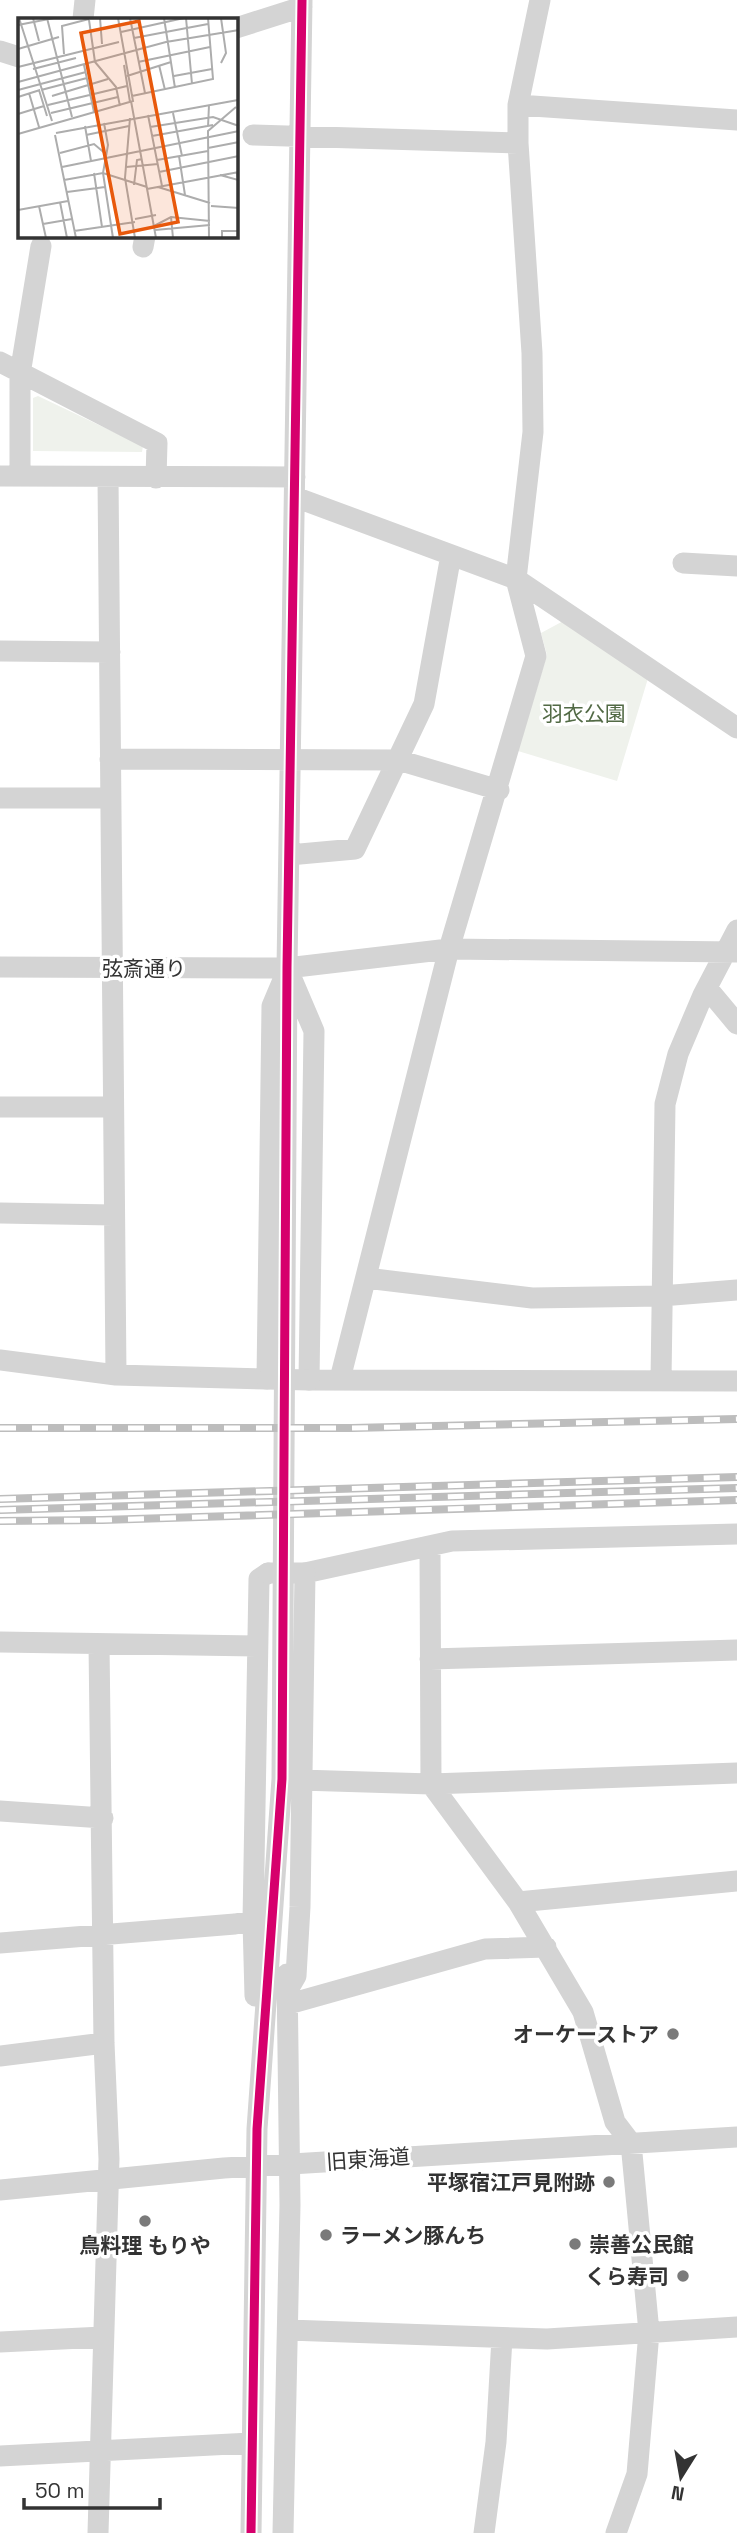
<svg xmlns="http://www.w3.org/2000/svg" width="737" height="2533" font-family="'Space Grotesk','Noto Sans JP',sans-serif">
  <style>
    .green { fill: #eff2ec }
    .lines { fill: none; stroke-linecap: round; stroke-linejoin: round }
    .minor { stroke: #d4d4d4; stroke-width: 21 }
    .rail-casing { stroke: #bdbdbd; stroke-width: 8 }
    .rail { stroke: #fff; stroke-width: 5; stroke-dasharray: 16; stroke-linecap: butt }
    .minor-bridge { stroke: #d4d4d4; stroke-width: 21 }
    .cycleway-casing { stroke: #fff; stroke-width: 13 }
    .cycleway { stroke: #d6006c; stroke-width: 9 }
    .poi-dot { fill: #7a7a7a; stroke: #fff; stroke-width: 2.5 }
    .labels { text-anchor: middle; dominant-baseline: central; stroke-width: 7; stroke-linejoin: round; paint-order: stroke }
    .park-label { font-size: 21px; fill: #526a45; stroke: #fff }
    .street-label { font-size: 21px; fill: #333; stroke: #fff }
    .poi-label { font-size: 21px; font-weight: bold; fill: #333; stroke: #fff; text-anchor: end }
    .inset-road { fill: none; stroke: #adadad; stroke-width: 2 }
    .view { fill: #e8590c; fill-opacity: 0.15; stroke: #e8590c; stroke-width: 3.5 }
    .inset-edge { fill: none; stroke: #333; stroke-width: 3.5 }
  </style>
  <rect width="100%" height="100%" fill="#fff"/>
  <path class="green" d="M38 396 143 446 142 452 33 451V398Z
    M567 619 649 675 617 781 518 751 547 655 541 633Z"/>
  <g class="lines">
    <path class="minor" d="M83 19 85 0
      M236 28 302 7
      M0 51 19 57
      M518 105 737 120
      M253 135 518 143
      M143 247 145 236
      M0 362 157 443 156 478
      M0 476 295 477
      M20 476V374L41 246
      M108 477 116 1375
      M295 497 516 579 737 728
      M683 563 737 566
      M0 651 110 652
      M110 759 398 760 499 790
      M0 798H110
      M289 855 355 849 424 704 451 555
      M0 967 287 968 449 949 737 952
      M291 977 314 1031 309 1380 737 1381
      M707 988 737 1024
      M0 1107H112
      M0 1213 113 1215
      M366 1278 532 1298 661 1296 737 1290
      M0 1360 116 1375 267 1379 272 1006 283 980
      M340 1379 449 949 536 656 516 579 533 432 532 353 518 143V105L540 0
      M661 1380 665 1104 678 1054 703 995 737 930
      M430 1548 431 1784 518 1902 583 2012 615 2122 631 2143 649 2332 637 2474 616 2533
      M0 1642 257 1646
      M430 1659 737 1650
      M300 1780 431 1784 737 1773
      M0 1811 103 1818
      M518 1902 737 1881
      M0 1943 235 1924 257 1920 263 1912
      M289 1988 296 1976 300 1907 305 1573 452 1541 737 1534
      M255 1996 253 1921 259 1579 268 1573
      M289 2004 485 1949 546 1947
      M0 2056 104 2043
      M0 2190 224 2168 737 2137
      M288 2330 547 2339 737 2327
      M0 2342 103 2337
      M0 2456 251 2443
      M98 2533 109 2159 104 2043 99 1644
      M251 2533 257 2129 282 1779 287 968 302 0
      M283 2533 290 2205 287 1974
      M484 2533 496 2442 502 2338"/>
    <g class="rail-casing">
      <path id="rail" d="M0 1428H352L737 1419
        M0 1499 737 1477
        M0 1510 737 1488
        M0 1521 102 1520 737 1500"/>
    </g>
    <use href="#rail" class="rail"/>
    <path class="minor-bridge" d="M267 1379 309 1380
      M268 1573H305"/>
    <g class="cycleway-casing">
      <path id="cycleway" d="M251 2533 257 2129 282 1779 287 968 302 0"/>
    </g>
    <use href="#cycleway" class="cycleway"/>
  </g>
  <g class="poi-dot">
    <circle cx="673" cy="2034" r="7"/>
    <circle cx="609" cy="2182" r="7"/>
    <circle cx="145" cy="2221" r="7"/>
    <circle cx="326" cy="2235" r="7"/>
    <circle cx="575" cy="2244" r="7"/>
    <circle cx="683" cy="2276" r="7"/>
  </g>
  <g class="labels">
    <g class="park-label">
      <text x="584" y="713">羽衣公園</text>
    </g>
    <g class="street-label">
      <text x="144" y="968">弦斎通り</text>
      <text transform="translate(368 2159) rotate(-4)">旧東海道</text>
    </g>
    <g class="poi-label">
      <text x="659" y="2034">オーケーストア</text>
      <text x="595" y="2182">平塚宿江戸見附跡</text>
      <text x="340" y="2235" text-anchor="start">ラーメン豚んち</text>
      <text x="589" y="2244" text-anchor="start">崇善公民館</text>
      <text x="145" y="2245" text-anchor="middle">鳥料理 もりや</text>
      <text x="669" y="2276">くら寿司</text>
    </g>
  </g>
  <g transform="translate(18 18)">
    <rect width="220" height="220" fill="#fff"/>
    <path class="inset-road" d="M1 0 34 103M15 0 21 23M29 0 54 99M82 0 84 26M112 0 127 75M146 0 157 70M168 0 174 66M71 2 77 44 98 69 102 88M0 7 36 0M103 14 166 0M116 20 190 6M0 31 41 19M46 36 44 8 71 1M120 44 192 29M203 45 208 35 203 0M66 47 76 94M106 47 112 84M141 47 147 72M0 49 101 24M15 51 58 40M109 58 153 44M156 58 194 51M0 64 148 24 221 12M0 72 68 54M21 72 29 98M23 72 69 60M11 75 21 109M34 78 90 61M114 78 195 61 190 0M0 79 22 72M113 83 138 220M30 87 109 68M33 95 100 79M155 95 164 138M0 96 26 88M130 97 144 168M112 100 107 160 117 220M86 105 90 127 85 155 95 220M67 108 73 143M132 109 195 99 221 108M190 109 191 87M38 115 220 82M0 116 115 83 100 0M37 117 58 220M68 117 111 108M134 118 195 107M190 130 221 124M42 135 76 126 89 137M161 138 167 177M139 142 190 133M44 149 221 113M108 149 140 146M141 154 221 138M76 155 84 209M202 157 220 162 219 154M46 162 85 155 129 169M116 167 119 142 124 141M140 169 192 185M129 171 221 154M49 174 87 169M42 184 49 220M21 188 28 220M193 188 221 190M0 192 50 183M153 199 155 220M117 201 138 197M25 206 54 201M136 208 153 199 192 203M137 212 192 207M56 213 117 204M191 220 190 113 218 89M204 220V213H221"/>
    <path class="view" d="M121 3 160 204 102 216 63 15Z"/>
    <rect width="220" height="220" class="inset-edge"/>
  </g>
  <g transform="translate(681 2477) rotate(191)" stroke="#ffffff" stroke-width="5" paint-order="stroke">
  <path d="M0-5L12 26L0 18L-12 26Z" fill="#333333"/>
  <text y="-10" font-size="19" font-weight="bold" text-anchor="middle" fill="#333333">N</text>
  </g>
  <path d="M24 2498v10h136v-10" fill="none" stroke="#333333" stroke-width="3.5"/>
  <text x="35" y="2498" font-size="21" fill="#333333" stroke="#ffffff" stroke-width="5" paint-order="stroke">50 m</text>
</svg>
